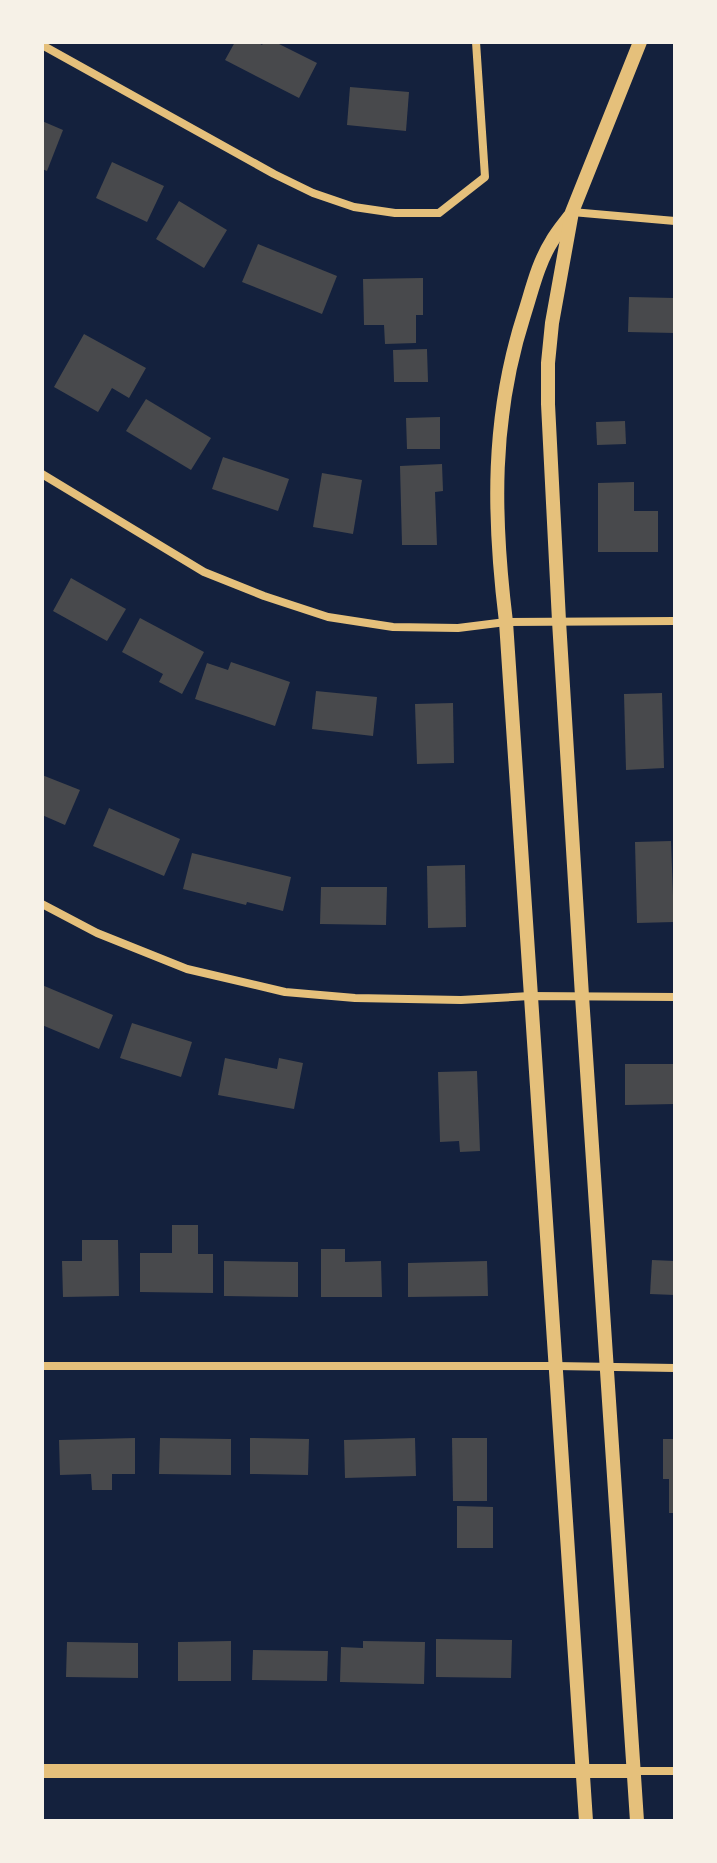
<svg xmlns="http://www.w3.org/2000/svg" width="717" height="1863" font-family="'IBM Plex Sans',sans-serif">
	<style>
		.building { fill: #48494c }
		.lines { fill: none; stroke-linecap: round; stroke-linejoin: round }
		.minor { stroke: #e5c07b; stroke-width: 8 }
		.tertiary { stroke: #e5c07b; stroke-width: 14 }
	</style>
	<rect width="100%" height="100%" fill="#14213d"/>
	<g class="building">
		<path d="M235,42h22l5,3 2,-3h11l42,21 -18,35 -74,-38z"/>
		<path d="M350,87l59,5 -3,39 -59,-6z"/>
		<path d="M42,121l21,9 -16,41 -5,-2z"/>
		<path d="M112,162l52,24 -17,36 -51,-24z"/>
		<path d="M179,201l48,29 -23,38 -48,-29z"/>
		<path d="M258,244l79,32 -15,38 -80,-32z"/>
		<path d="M423,278v37h-7v28l-31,1 -1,-19h-20l-1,-46z"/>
		<path d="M629,297l46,1v35l-47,-1z"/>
		<path d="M84,334l62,34 -17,30 -17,-10 -14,24 -44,-25z"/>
		<path d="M427,349l1,33h-34l-1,-32z"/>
		<path d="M146,399l65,39 -20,32 -65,-39z"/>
		<path d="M440,417v32h-33l-1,-31z"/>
		<path d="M625,421l1,23 -29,1 -1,-23z"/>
		<path d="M223,457l66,22 -11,32 -66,-22z"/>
		<path d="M442,464l1,27 -8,1 2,53h-35l-2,-79z"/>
		<path d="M322,473l40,7 -9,54 -40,-7z"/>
		<path d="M634,482v29h24v41h-60v-69z"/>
		<path d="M71,578l55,31 -19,32 -54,-30z"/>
		<path d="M140,618l64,34 -22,42 -23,-12 4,-8 -41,-22z"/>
		<path d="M231,662l59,20 -15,44 -80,-27 12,-36 21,7z"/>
		<path d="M316,691l61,6 -4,39 -61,-7z"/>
		<path d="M662,693l2,75 -38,2 -2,-76z"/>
		<path d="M453,703l1,60 -37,1 -2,-60z"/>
		<path d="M42,775l38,15 -15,35 -23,-10z"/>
		<path d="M109,808l71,31 -16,37 -71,-30z"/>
		<path d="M671,841l3,81 -37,1 -2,-81z"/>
		<path d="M192,853l99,24 -8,34 -36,-9 -1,3 -63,-16z"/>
		<path d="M465,865l1,62 -38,1 -1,-62z"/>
		<path d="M321,887h66l-1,38 -66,-1z"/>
		<path d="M42,985l71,30 -14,34 -57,-24z"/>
		<path d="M132,1023l60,19 -11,35 -61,-19z"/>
		<path d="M225,1058l52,11 2,-11 24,5 -9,46 -76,-14z"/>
		<path d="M625,1064h50v40l-50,1z"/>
		<path d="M477,1071l3,80 -20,1 -1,-11 -19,1 -2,-70z"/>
		<path d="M172,1225h26v29h15v39l-73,-1v-39h32z"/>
		<path d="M82,1240h36l1,56 -56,1 -1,-36h20z"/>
		<path d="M321,1249h24v13l36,-1 1,36h-61z"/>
		<path d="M652,1260l23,1v34l-25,-1z"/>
		<path d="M224,1261l74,1v35l-74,-1z"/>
		<path d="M487,1261l1,35 -80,1v-34z"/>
		<path d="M135,1438v36h-23v16h-20l-1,-16 -31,1 -1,-35z"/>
		<path d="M160,1438l71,1v36l-72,-1z"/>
		<path d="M250,1438l59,1 -1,36 -58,-1z"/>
		<path d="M415,1438l1,38 -71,2 -1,-38z"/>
		<path d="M452,1438h35v63h-34z"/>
		<path d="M663,1439h12v74h-6v-34h-6z"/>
		<path d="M457,1506l36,1v41h-36z"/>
		<path d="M436,1639l76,1 -1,38 -75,-1z"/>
		<path d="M231,1641v40h-53v-39z"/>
		<path d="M363,1641l62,1 -1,42 -84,-2 1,-35 22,1z"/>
		<path d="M67,1642l71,1v35l-72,-1z"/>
		<path d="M253,1650l75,1 -1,30 -75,-1z"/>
	</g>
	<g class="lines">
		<g class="minor">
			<path d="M42,45l232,129 39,19 41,14 41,6h44l46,-36 -9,-135"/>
			<path d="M572,212l103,9"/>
			<path d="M42,474l162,98 60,24 64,21 65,10 65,1 48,-6 169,-1"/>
			<path d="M42,904l55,29 90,36 98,23 70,6 106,2 69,-4 145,1"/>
			<path d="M42,1366h514l119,2"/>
			<path d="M634,1771h41"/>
		</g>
		<g class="tertiary">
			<path d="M570,216c-6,8 -13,16 -18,25 -14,22 -20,49 -28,74 -33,103 -31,201 -18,307l80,1199"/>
			<path d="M42,1771h592"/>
			<path d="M637,1821l-55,-825 -23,-375 -11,-217v-41l4,-40 20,-111 68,-170"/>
		</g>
	</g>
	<rect width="717" height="1863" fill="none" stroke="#f6f1e7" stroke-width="88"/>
</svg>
